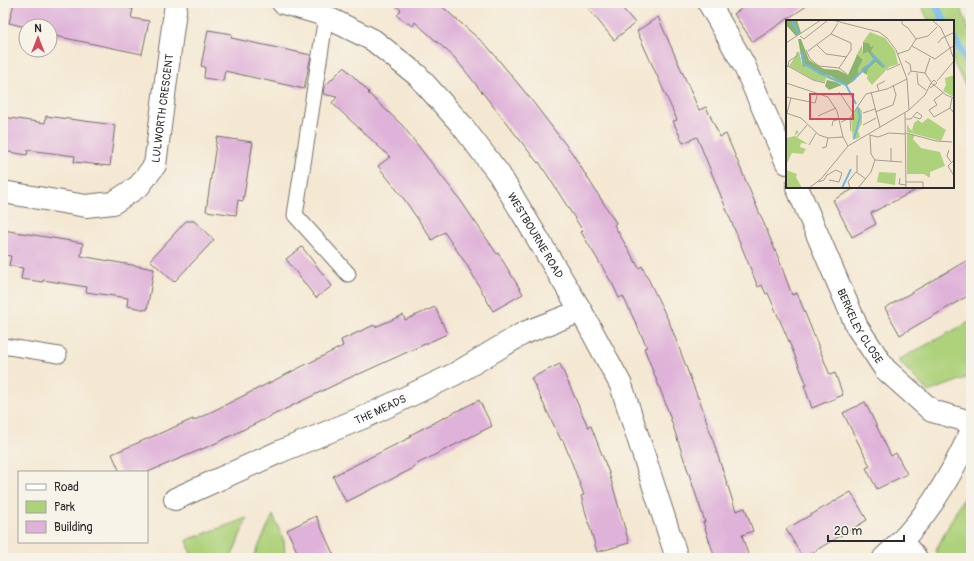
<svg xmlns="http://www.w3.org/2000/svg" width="974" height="561" font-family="Pangolin,sans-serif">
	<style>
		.green { fill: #aed27c; stroke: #6c7e54 }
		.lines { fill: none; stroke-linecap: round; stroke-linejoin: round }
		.stream { stroke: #70b6e7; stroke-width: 8 }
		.building { fill: #dfb2d9 }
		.lane-casing { stroke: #716d66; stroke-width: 17 }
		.street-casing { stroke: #716d66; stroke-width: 24 }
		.lane { stroke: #fff; stroke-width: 15 }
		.street { stroke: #fff; stroke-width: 22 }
		.labels { text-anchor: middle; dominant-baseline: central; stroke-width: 3; stroke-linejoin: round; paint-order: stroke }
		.street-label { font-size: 11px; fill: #2b2b2b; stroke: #f7f3e8 }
		.inset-river { fill: none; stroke: #70b6e7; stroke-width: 2 }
		.inset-road { fill: none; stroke: #a49c90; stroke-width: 1 }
		.view { fill: #d1495b; fill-opacity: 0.15; stroke: #d1495b; stroke-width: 2 }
		.inset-edge { fill: none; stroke: #2b2b2b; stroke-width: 2 }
	</style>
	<rect width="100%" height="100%" fill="#f7f3e8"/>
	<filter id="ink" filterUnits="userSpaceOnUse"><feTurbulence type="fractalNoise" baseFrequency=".025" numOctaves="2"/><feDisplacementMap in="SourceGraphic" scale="8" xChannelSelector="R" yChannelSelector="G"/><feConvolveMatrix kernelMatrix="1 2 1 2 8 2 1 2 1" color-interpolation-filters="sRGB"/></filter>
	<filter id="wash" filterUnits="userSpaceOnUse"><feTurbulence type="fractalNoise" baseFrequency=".012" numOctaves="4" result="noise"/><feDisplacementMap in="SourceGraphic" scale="16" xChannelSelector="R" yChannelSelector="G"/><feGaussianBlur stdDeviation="0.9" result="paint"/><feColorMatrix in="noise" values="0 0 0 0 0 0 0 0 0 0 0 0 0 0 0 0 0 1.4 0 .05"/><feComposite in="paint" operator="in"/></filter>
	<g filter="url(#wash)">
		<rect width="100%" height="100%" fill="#f4e8d3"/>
		<g class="green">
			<path d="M920,3h39l12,32v61l-18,-34v-41h-24z"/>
			<path d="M971,321v55l-43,16 -30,-32z"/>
			<path d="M971,483v75h-32l-3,-8z"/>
			<path d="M273,515l11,26 1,17h-32z"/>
			<path d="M247,518l-16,40h-39l-5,-18z"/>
		</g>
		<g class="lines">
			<g class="stream">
				<path d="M935,3l9,18"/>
				<path d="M953,37l18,30"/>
			</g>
		</g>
		<g id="blocks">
			<g class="building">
				<path d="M14,3h91l28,6 -2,9 18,3 -7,33 -92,-19v-9l-24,1 -17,-4z"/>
				<path d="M393,3h45l50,44 41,50 43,56 44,70 -2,2 25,43 3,-2 28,58 28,74h1l37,113 9,-3 8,23 -11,4 7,23h-34l-12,-36h2l-40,-120 -21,-54 3,-1 -24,-51 -4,2 -6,-13 -32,-53 2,-1 -44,-69 -1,1 -83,-105 -40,-36 -2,4 -16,-10 4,-6z"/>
				<path d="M584,3h34l17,20 -21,17z"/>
				<path d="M749,3h62l-58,39 -19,-28z"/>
				<path d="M658,17l41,93 7,-3 14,30 6,-3 52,123 14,38 5,-2 33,82 5,-2 8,22 -31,13 -8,-23h3l-22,-53 -17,-39 -2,1 -4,-9 -4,2 -61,-150 -14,6 -10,-22 4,-1 -40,-89z"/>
				<path d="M208,30l24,4 -1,4 80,17 -7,34 -79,-18 -2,10 -19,-3 1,-11 -4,-1z"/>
				<path d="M344,67l25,25 -1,1 34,32 59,76 36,53 1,-1 25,41 -30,17 -26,-46 -23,-33 -12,8 -28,-41 -26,-33 12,-9 -58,-54 5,-6 -14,-3 1,-7z"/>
				<path d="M46,116l69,9 -5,41 -36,-4 1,-6 -47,-6 -1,5 -24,-4v-34l42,6z"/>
				<path d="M217,137l36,5 -10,59 -5,-1 -2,15 -30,-4z"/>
				<path d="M857,187h65l-51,26 5,11 -24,13 -19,-37z"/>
				<path d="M186,221h8l20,19 -40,42 -24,-22z"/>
				<path d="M3,230l80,13 -2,13 73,13 -7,41 -20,-4 1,-8 -42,-6 1,-5 -44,-7v2l-22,-3 2,-11 -14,-2 2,-10 -8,-1z"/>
				<path d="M302,247l30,39 -16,12 -30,-39z"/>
				<path d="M971,258v36l-71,41 -15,-27z"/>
				<path d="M435,307l12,27 -90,41v-1l-143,70 -66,28h-28l-8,-18 81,-35v2l150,-75 -2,-6 33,-15 1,2 28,-12 2,5z"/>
				<path d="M560,364l28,63 3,-1 18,47 20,70 -32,9 -16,-56 3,-1 -14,-37 -7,-18h-2l-30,-62z"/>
				<path d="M479,400l13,26 -79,40 1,2 -68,34 -13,-26 78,-39 -1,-2z"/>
				<path d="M865,402l26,54 5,-3 11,21 -30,15 -11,-21 4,-2 -27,-53z"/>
				<path d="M851,492l16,28 -64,38 -17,-29z"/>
				<path d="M316,516l9,20 10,22h-35l-13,-28z"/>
			</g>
		</g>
	</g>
	<g filter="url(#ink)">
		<use href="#blocks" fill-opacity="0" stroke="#716d66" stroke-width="1"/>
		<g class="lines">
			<defs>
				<g id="lane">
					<path d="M326,16l-31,199 53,59"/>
					<path d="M3,346l56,9"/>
				</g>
				<g id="street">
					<path id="s1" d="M283,3l35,10 55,27 44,35 43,48 39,51 82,137 40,74 56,173"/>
					<path d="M709,3l35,62 43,98"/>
					<path id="s2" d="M797,187l60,140 28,42 47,42 39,11"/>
					<path id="s3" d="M3,192l83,14 27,-3 26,-17 16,-21 21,-162"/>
					<path id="s4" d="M175,499l104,-47 88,-36 88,-42 69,-41 57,-22"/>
					<path d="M902,542l14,16"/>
					<path d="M884,558c41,-37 64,-76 87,-126"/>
				</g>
			</defs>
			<use href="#lane" class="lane-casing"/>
			<use href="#street" class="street-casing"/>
			<use href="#lane" class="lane"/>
			<use href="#street" class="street"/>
		</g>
	</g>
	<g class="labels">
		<g class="street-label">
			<text stroke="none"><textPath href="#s3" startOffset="226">LULWORTH CRESCENT</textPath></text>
			<text stroke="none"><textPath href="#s1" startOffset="354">WESTBOURNE ROAD</textPath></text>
			<text stroke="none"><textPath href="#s2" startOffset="153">BERKELEY CLOSE</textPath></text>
			<text stroke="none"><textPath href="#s4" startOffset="224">THE MEADS</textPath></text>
		</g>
	</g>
	<g transform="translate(786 20)">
		<rect width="168" height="168" fill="#f4e8d3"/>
		<path d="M84,12l15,6 10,13 3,13 -9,3 -17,18 -5,-6 1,-10 9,-7 7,4 -14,-15 3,-6 -2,2 -2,-4 -6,-1zM76,25l1,9 5,-2 6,8 -12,8 -5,9 1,-8 5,-11 -7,-2zM13,31l3,13 14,8 27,10 2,3 -19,-7 -1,4 -11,-2 -25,-14zM168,55v22l-11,-6 3,-6 -1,-7zM72,86l4,5v12l-4,8 2,6 -7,3 -2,-22zM142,98l18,12 -5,11 -34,-9v-8l3,5 5,4 -3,-3 2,-7 4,-3 4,3zM10,110l3,2 -4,4 13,8 -7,-1 -1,4 6,2 -3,5 -11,-1 -6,12v-27l9,-2zM121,114l8,1 -2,4 8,9 19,4 5,14 -15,6v6l-6,-4h-17zM0,150l11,4 -1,3 6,11h-16zM93,152l17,1 -1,12 -18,-3z" fill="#aed27c"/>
		<path d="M0,0h11l4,13 -5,3 -10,-11zM12,19h3l8,21 15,9 14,1 10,5 9,-20 6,4 -5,10v7l4,-8 12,-8 -6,-8 -5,2v-12l6,1 2,4 3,-2 -3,6 13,15 -1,2 -7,-6 -8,7 -1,6 -6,-4 -6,9 -9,6 -15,-10 -10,-1 -15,-9 -3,1zM41,60l9,2 6,3 -13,5 -4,-4z" fill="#8ab46c"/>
		<path class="inset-river" d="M6,0l6,14M15,31l3,13 22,12M85,33l14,14M41,56l19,9 10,19M65,62l25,-24M68,119l6,-22 -2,-9M56,168l9,-19"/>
		<path class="inset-road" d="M46,0l47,12 8,6 9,12 11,29 2,31M146,0l9,8 9,20 4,-2M45,14l20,9v7l-12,18 8,6M14,16l4,3 24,-19M130,19l12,-3 9,-9M0,23l35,-23M152,23l4,-5 11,-5M31,25l9,9 21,3M126,26l23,13 15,-11 3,9M20,30l4,9 9,7 20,2M22,31l23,-17 7,-11M111,34l12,-4 7,-11 -8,-11 -6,-4v-4M144,38l-5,15 6,9M119,41l5,3 1,7M2,46l1,-5 8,-5v-4M0,48l2,-2 25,14 12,3M101,50l13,-6M131,53l1,11 8,6M122,55l3,-4 14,2M151,61l17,-20M0,63l42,14 9,14 6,26 5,9M148,65l12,10 8,3M144,68l7,-5 -3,-3 -3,3 3,2M93,71l-2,-6 8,-4M53,72l14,21M85,72l9,35M157,73l-9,7 3,5 -8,5 5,7 16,-9M0,77l29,6 3,-10M166,78l-2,10 4,5M89,92l18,-7 3,-10 -3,-10M0,93l15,5 18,17 9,3 15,-1M1,93l4,-15M77,93l12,-4M119,93l1,75M32,96l18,-8M64,98l1,13M120,99h5l6,-7 5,4 -2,3 -6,-2M55,102l9,-4 16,-24 21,-5 20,-10M77,105l13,-7M46,106l1,-5 7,-2M120,113l30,8 16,1M83,115l9,2 11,-4 16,1M84,116l1,18 4,6 27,2M11,117l10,-12M23,125l7,-12M36,128l4,-1 2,-9M163,130l-2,6 4,6M71,135v17M168,140l-6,6 6,10M105,142v-14M114,158l-1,6 7,1M32,162l6,-2 3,-5 9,-5 6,3 -3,9 -10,-2M120,162h17v6M23,168l12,-9 27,-33 61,-36 16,-15 6,-12M64,168l-2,-6 8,-10 10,7M72,168l13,-16 4,-12"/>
		<path class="view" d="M24,74h43v25h-43z"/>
		<rect width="168" height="168" class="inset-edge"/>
	</g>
	<rect width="974" height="561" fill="none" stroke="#f7f3e8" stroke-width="16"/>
	<rect x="18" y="471" width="130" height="72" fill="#f7f3e8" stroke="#a5a39c"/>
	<rect x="26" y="484" width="20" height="6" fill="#ffffff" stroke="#a5a39c"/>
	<text x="54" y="491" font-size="12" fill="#2b2b2b">Road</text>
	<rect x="26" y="501" width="20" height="12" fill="#aed27c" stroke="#a5a39c"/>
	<text x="54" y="511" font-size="12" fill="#2b2b2b">Park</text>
	<rect x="26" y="521" width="20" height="12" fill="#dfb2d9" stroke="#a5a39c"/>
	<text x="54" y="531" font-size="12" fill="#2b2b2b">Building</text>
	<g transform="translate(38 38)"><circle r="19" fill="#f7f3e8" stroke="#a5a39c"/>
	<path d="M0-3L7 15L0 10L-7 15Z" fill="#d1495b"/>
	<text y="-6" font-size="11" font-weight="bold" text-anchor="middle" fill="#2b2b2b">N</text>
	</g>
	<path d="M828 535v6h76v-6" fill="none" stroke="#2b2b2b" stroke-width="2"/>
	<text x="834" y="535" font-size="12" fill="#2b2b2b" stroke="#f7f3e8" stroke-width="3" paint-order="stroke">20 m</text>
</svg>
